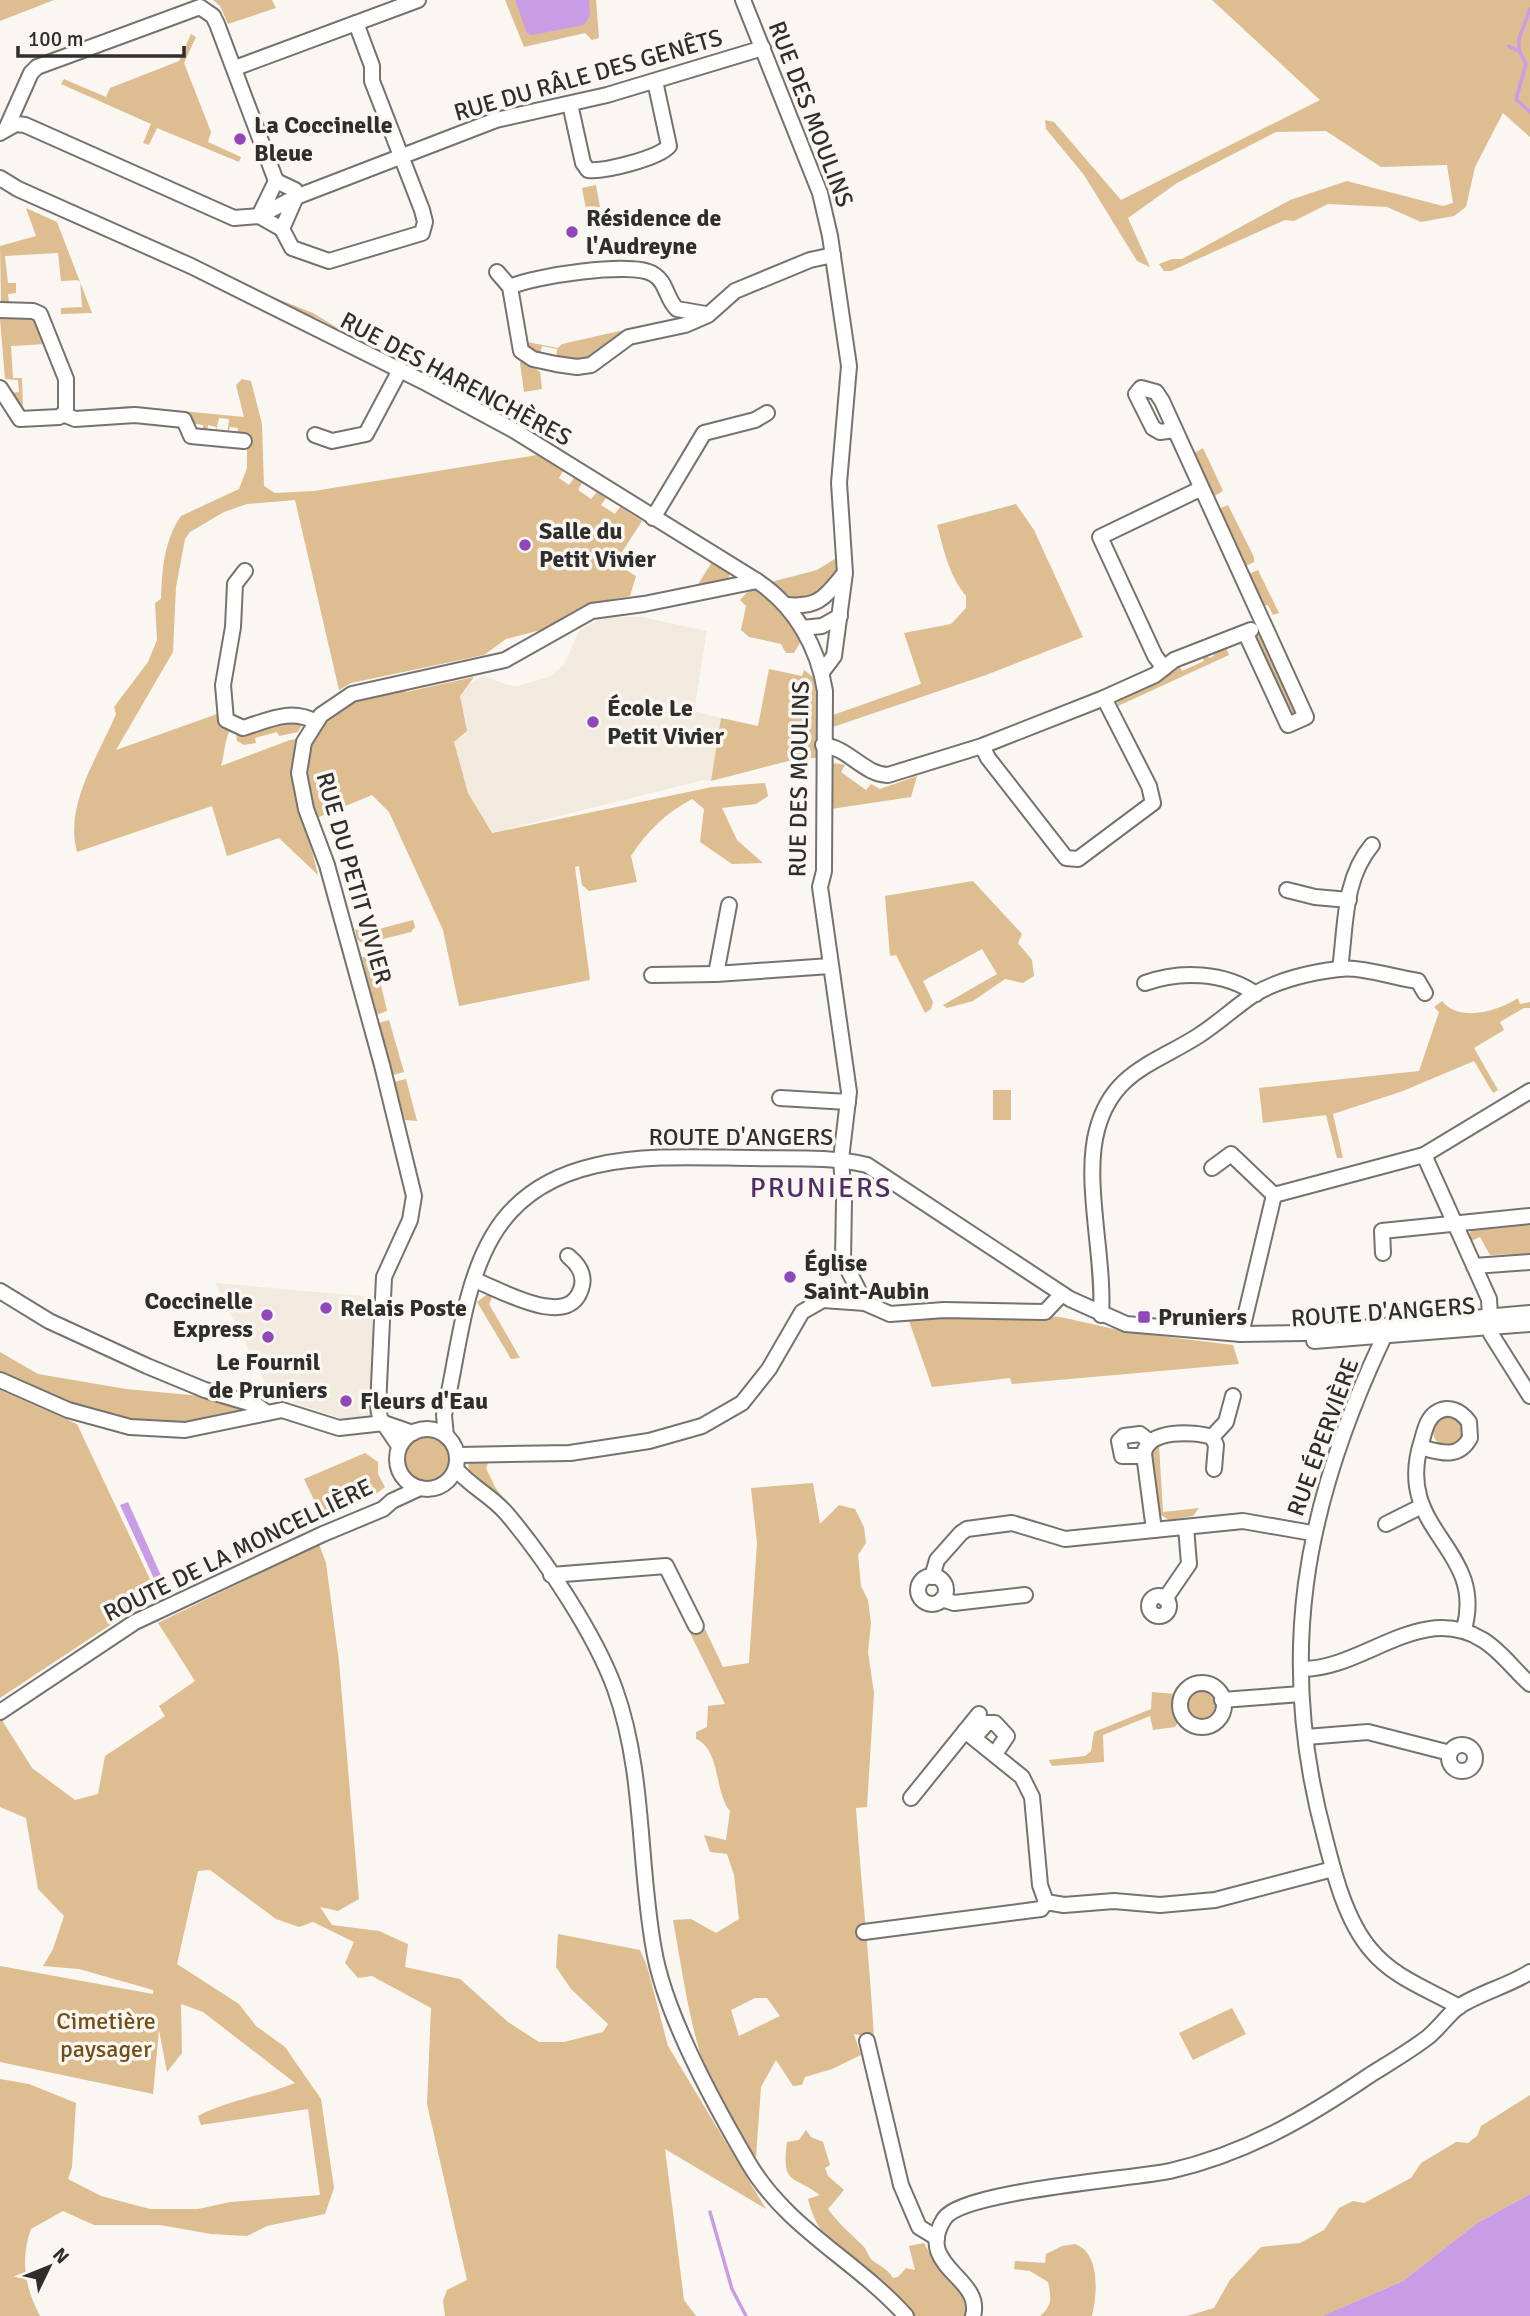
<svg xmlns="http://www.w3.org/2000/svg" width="1530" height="2316" font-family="Signika,sans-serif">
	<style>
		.built { fill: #f3eadf }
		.green { fill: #debd90; fill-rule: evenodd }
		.water { fill: #c89de5 }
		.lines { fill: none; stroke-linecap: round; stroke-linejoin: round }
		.stream { stroke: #c89de5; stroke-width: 3.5 }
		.minor-casing { stroke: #76726e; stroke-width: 18 }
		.minor { stroke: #fff; stroke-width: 14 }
		.poi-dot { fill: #9047ba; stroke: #faf6f1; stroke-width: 2.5 }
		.labels { text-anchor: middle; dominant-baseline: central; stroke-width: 7; stroke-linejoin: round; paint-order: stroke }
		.street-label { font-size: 24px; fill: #302e2c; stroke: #faf6f1 }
		.poi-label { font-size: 24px; font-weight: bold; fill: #302e2c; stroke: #faf6f1; text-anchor: start }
		.park-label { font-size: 24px; fill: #724f16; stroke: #faf6f1 }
		.quarter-label { font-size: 28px; letter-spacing: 2px; fill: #4f2d65; stroke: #faf6f1 }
	</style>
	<rect width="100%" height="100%" fill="#faf6f1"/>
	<g class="built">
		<path d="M613,617h29l65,14 -13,80 27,7 -10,63 -7,-1 -213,53 -23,-40 -15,-51 13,-8 -6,-38 3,-8 20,-13 24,10 11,1 30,-9 16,-12 15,-34 19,-11z"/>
		<path d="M215,1283l159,14 -3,122 -22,2 -77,-25z"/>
	</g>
	<g class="green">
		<path d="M0,0h54l-54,21z"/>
		<path d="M213,0h59l4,8 -48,16 -8,-18z"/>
		<path d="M505,0h91l3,38 -7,2 -7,-7 -61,14z"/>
		<path d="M1212,0h318v137l-27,-24 -28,54 -9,40 -12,9 -33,6 -34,-15 -59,-3 -34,17 -9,-1 -114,51h-7l-5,-7 13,-5h10l108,-59 57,-19 96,25 10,-3 -6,-38 -66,2 -55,-36 -50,1 -99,51 -49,35 22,49 -13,-6 -53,-86 -38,-46 -1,-9 9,2 67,78 199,-100z"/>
		<path d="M191,34l5,3 -12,26 27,69 -3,10 33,15 -2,5 -82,-34 -8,17 -6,-2 8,-19 -90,-40 3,-5 42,18 4,-9 69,-27z"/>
		<path d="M596,185l4,22 -14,2 -4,-21z"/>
		<path d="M26,208l31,14 35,91 -31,1v-6l21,-1 -2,-27 -19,1 -3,-28 -53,3 3,27h8v10l-8,1 1,8h14l1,6 -23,-4 -1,-58 36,-10z"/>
		<path d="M253,289l60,24 36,22 -34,-18 -6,3 -13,-7 -1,-4z"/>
		<path d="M27,317l9,5 10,22 -35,2 2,32h9l1,33 39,-2 -3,4h-37l-11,-20 8,-1 -1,-12 -13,-1 -5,-60z"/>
		<path d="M633,328l-49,33 -28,-3 1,-9 -15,-3 -2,8 -11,-2 -7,-11 36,7 4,-4z"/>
		<path d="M523,359l17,13 2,17 -18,3 -4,-29z"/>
		<path d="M242,379l9,2 11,43 2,62 11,7 39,-2 223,-36 26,16 -4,7 10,7 5,-7 8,5 -4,7 13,9 6,-7 9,6 -5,7 14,9 5,-7 22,14 -27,42 21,13 -6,20 -43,8 -46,26 -35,9 -22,16 -133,28 -12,7 -44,-190 -48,4 -23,8 -34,20 -5,7 -9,48 -3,65 -57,98 101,-36 4,9 10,5c-7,13 -6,25 -10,38l69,-26 23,-4c20,-35 57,-40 92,-49l1,5 68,-15 -14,19 7,35 -13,11 14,51 24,40 220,-46 53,-4 3,13 -12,8 -34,4 15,32 26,23 -31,1 -32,-22 4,-33 -12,-10c-26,14 -45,32 -61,57l6,26 -48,9 -7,-6 -3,-19 -4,1 15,113 -131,26 -16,-76 -54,-118 -17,-17 -67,28 13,52 -39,-37 -52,18 -15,-50 -135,46c-13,-47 21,-95 39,-138l-2,-7 34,-45 9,-22 -2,-37 6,-4c1,-28 3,-59 20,-83l58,-27 8,-21v-22l-10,-9 1,-9 -8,-1 -3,9 2,-17 -10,-1 -4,17 1,-8 -8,-2 -1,9h-4v-9l-7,-1 -2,9 -6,-16 -108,-3v-4l50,-4 114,11 -8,-32z"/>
		<path d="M1203,448l20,43 -12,7 -20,-43z"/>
		<path d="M1016,504l18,26 49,107 -97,38 -153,52v-12l88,-31 -17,-51 47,-9 15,-16v-12c-17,-21 -22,-45 -29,-71z"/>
		<path d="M1228,505l26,52v5l-12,6 -26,-58z"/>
		<path d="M838,557l-2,17 -18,23 -24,3 -23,-18 46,-12z"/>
		<path d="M712,562l17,9v8l-32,7z"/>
		<path d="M1258,570l1,2 20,41 -6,2 -5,-10 -7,2 -15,-32z"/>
		<path d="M751,588l24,10 27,41 -8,14h-8l-5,-9 -32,-7 -8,-7 5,-24 -6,-6z"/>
		<path d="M1257,632h5l37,76 -3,5 -6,1 -37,-78z"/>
		<path d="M1226,647l3,8 -111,51 -1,-7 61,-36 4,8 22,-10 -3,-8 4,-1 4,6 5,-2 -2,-5z"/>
		<path d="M769,669l33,7 2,-6 12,9 2,20 -2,59h-16l-89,23 10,-63 37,8z"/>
		<path d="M279,721h25l-6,11 -19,4 -2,-4 -22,6 1,5 -12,2 -7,-4 -1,-7 4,-3z"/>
		<path d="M834,763l11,2 -4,7 25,18 5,-6 9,5 37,-13 -6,21 -80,12 1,-42z"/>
		<path d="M973,881l49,53 -4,9 14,17 2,16 -11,7 -18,-4 -32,22 -26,7 -4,-3 54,-31 -15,-25 -59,32 10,21 -2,7 -6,4 -29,-58 -6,1 -5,-60z"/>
		<path d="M413,920l2,7 -4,5 -48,12 -6,-5 -2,-10 9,4z"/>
		<path d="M374,955l13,56 -11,4 -14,-58z"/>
		<path d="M1518,998l2,6 10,-2v6h-6l-24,14 4,8 -30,18 24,42 -5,3 -19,-32 -71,30 -70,23 10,44h-6l-11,-43 -63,8 -4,-35 160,-17 20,-59 -5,-5 8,-6c18,22 56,10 76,-3z"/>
		<path d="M389,1020l15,52 -11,3 -14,-52z"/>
		<path d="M406,1079l11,42 -12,-1 -11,-38z"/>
		<rect x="993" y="1090" width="18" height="30"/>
		<path d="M1530,1223v31l-40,1 -10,-18 -11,5 -1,-5 5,-10z"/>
		<path d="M486,1295h7l-4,9 31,54 -9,1 -34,-57z"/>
		<path d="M1036,1315l24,2 68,15 105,13 6,19 -227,20 -2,-6 -78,9 -24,-69z"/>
		<path d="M0,1352l38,22 88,15 86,8 33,12v4c-92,26 -162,0 -245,-39z"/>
		<path d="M0,1390l77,34 80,170 -157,104z"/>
		<circle cx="1449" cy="1431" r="16"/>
		<circle cx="428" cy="1460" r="24"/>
		<path d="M1159,1445l4,67 36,-4 -6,8 -24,4 -11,-7 -6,-61z"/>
		<path d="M365,1453l13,9v12l7,13 -13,10 -49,22 -19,-40z"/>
		<path d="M489,1461l-3,7 9,19 41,54 -67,-69 -1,-9z"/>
		<path d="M813,1483l7,41 19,-19 16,4 9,18 2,16 -8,12 3,31 7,14 3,23 -3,29 6,41 -7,114 -11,1c5,77 14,154 18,231l-20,-5 7,21 -29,14 -27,8 -3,8 -9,1 -17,-26 -15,27 -5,70c-59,-63 -68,-155 -83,-237l18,-1 25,14 23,-14 -5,-44 -7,-21 -17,-2 -6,-17 22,5 4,-29c-16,-19 -9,-61 -34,-72v-7l11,-5 1,-21 17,-2 -64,-130 -39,3 20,-7 21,-2 33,62 8,-3 19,40 26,-4 8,-120 -6,-55zM755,1998h12l13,18 -41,20 -8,-26z"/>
		<path d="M319,1544l7,19 13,99 20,237 -21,12 -18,-4 12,18 47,6 29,13 -3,23 55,12 48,43 31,20h25l39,-10 5,-8 -37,-35 -15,-22 2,-33 82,16 7,16 21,80 98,163 -101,-60 19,151 12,16h-251l-2,-15 4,-11 20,-10 -40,-176 4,-96 -59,-32 -14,2 -13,-15 9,-21 -41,-20 -14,5 -23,-8 -66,-49 -12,1 -21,93 62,40 17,22 29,21 36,52 13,89 -9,26 -58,12 -20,10 -36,-2 -51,-9h-66l-31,-14 -32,18c-11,30 -6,59 9,87h-40v-237l29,5 47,19 -4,64 -4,12 33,17 49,13h48l32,-7 90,-7 -12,-86 -107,16 -3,-9c30,-16 65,-20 97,-33l-92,-71 -22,-8 1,49 -15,19 -8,-42 -6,64 -153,-32v-96l153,28v-4l-74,-21 -36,-3 10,-17 11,-33 -26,-27 -12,-71 -26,-11v-90l32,51 43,32 23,-6 7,-38 60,-40 -6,-10 36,-25 -37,-58z"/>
		<circle cx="1201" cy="1705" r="17"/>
		<path d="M1152,1692l23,2 4,26 -4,7 -22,3 -3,-14 -47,19 1,27 -52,4 -3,-6 36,-4 6,-5 3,-19 57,-23z"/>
		<path d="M1232,2008l14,26 -53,26 -14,-27z"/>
		<path d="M1530,2095v99l-53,29 -74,58 -81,35h-135l27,-8 16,-28 31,-33 39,-4 24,-13 15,-22 14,-7 11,2 47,-25 10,-15 35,-21 12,1 9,-7 4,-10z"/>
		<path d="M806,2130l5,7 12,5 7,23 -5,3 3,8 16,14 -16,19c11,15 23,25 35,37 4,4 5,10 9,14 8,6 16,9 21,18l5,-1 8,-9 9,2 -6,-24 15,-3 15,27 22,23 5,15 -1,8h-55c-39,-34 -90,-65 -102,-117l12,-4c-26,-20 -39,-9 -33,-53l12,-2z"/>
		<path d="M1075,2244c26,9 22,51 17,72h-52c13,-10 11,-20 8,-34l-18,-11 -16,-2 1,-8 30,2 1,-9 16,-8z"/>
	</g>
	<g class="water">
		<path d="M515,0h74l1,16 -6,9 -52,10 -5,-2z"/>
		<path d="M128,1502l35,78 -7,3 -36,-78z"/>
		<path d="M1530,2194v122h-208l81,-35 74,-58z"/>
	</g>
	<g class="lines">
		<g class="stream">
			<path d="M1509,46l11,6 6,12 -10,35 14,13"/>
			<path d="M1519,50v-11l11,-30"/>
			<path d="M710,2212l22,77 14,27"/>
		</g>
		<defs>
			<g id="minor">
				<path d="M743,0l77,193 10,43 19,130 -10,117 6,90 -11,83 -12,16"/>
				<path d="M235,68l183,-68"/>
				<path d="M570,104l13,59 5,7c16,2 71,-12 81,-24l-14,-65"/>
				<path d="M6,129l25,-56 6,-6 163,-60 13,9 4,8 59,157"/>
				<path d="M0,133l16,-9 9,1 209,93 25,-2 37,-19 200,-77 111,-25 156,-47"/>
				<path d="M0,178l18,11 173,77 237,118 87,47 242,150c38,25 61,66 68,110l-1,180 -4,16 29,205 -8,67 3,42 -1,59 22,43"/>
				<path d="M276,181l-17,35 23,13"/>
				<path d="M276,181l19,9 1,7 -14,32"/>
				<path d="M282,229l10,19 37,13 93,-28 3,-11 -3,-12 -50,-129v-15l-16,-43"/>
				<path d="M497,272l13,15 11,64 12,8 23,5 21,3 14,-2 38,-28 56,-12 23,-10 27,-24 75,-31 23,-5"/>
				<path d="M510,287c23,-11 122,-26 143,-13 14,8 13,25 24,35l29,5"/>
				<path d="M0,310l33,1 7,3 26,65v33l-7,5 -39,2 -20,-31"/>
				<path d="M65,415l10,4 60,-4 49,5 7,16 53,5"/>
				<path d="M1174,430l-14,2 -7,-4 -17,-34 5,-6 15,4 6,9 144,316 -18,8 -42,-91"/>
				<path d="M315,435l17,6 34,-7 34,-64"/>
				<path d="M653,518l51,-85 51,-13 12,-7"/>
				<path d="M245,571l-10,13 -2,43 -10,58 3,35 17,8c26,-8 48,-20 73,-6"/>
				<path d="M786,605c33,3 39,-8 58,-31"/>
				<path d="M802,628l20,-2 18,-10"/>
				<path d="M1164,668l-9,-12 -55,-119 100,-48"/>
				<path d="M1104,698l51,-23 19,-15 77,-30"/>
				<path d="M823,745c26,3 40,29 65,30l94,-29 122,-48 45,88 4,17 -75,56 -12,-1 -78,-100 -6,-12"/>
				<path d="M1287,890l28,7 34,3"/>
				<path d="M729,905l-13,69 114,-8"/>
				<path d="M1340,969c6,-43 3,-90 32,-124"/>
				<path d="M652,975l64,-1"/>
				<path d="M1145,983c35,-13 80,-11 111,11"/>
				<path d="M780,1098l68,4"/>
				<path d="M1424,1155l65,144 2,35 39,62"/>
				<path d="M1212,1168l19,-14 43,41"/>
				<path d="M1383,1253l-1,-22 148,-15"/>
				<path d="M1474,1266l56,-4"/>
				<path d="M474,1280c24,8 94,51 107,9 5,-14 -3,-25 -13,-33"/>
				<path d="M0,1291l49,30 98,45 58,24 51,15 10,7"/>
				<path d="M1101,1315c4,-56 -18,-134 -4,-185 15,-58 57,-66 101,-94 19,-12 36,-28 55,-41 24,-15 59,-23 86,-26 21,-3 57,9 79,12l7,12"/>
				<path d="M1383,1326l-1,15c-78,166 -106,317 -57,497 9,36 21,83 46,112 23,28 57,39 88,57"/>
				<path d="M1241,1334l33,-139 150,-40 106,-64"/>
				<path d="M1314,1341l216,-17"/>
				<path d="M0,1380l68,30 62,17 55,3 97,-20 57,18 45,-5 29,10"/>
				<circle cx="427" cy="1459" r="30"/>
				<path d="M446,1436l-2,-21c14,-58 18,-126 48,-178 52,-91 169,-80 259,-79 39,1 77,-2 116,7l203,134 56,25 115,10 64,-1 225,-20"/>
				<path d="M1212,1437l14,-15 7,-26"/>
				<path d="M399,1446l-19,-28 -2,-11 6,-130 26,-57 4,-24 -32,-131 -55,-200 -21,-56 -7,-36 5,-31 17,-27 31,-21 153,-34 87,-49 52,-7 113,-23"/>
				<path d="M1420,1447c19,5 38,13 50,-9l-1,-16c-8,-11 -20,-17 -32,-10 -10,6 -12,18 -15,28 -30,91 65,107 42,189"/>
				<path d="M458,1455l112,-2 79,-12 53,-15 40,-23 27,-34 33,-57 21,-12 42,3 25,11 54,-4 101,2 17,-18"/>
				<path d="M1144,1456h-22l-3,-15 5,-5 16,-2 9,7"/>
				<path d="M456,1469c15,18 36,27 51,45 38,45 88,120 108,175 30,84 23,174 39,261 11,65 60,154 94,212 38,66 108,98 158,154"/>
				<path d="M1386,1524l36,-18"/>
				<path d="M1154,1530l-10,-76c3,-25 50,-23 68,-17l4,8 -2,24"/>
				<path d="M551,1575l115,-9 30,60"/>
				<circle cx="932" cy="1590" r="14"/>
				<path d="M932,1577l5,-17 24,-27 6,-4 45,-6 53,16 178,-18 69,12"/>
				<circle cx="1159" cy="1606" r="10"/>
				<path d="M942,1599l12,4 71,-8"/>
				<path d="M1165,1599l24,-35 -3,-37"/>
				<path d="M1301,1669c63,1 119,-68 182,-29 18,11 31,30 47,44"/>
				<circle cx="1202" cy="1705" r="22"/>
				<path d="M1222,1700l79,-6"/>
				<path d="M0,1712l135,-90 188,-88 60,-25 9,-8 28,-13"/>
				<path d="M965,1731l57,46 10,20 8,88 6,17 18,3 50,-4 46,4 55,-5 118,-31"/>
				<path d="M1306,1737l62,-5 82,21"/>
				<path d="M974,1738l13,-15h8l12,13 -12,18"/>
				<circle cx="1462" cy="1758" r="13"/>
				<path d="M911,1798l68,-84"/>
				<path d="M864,1932l177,-23 5,-7"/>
				<path d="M867,2041l34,144 18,42 18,11"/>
				<path d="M973,2316c11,-39 -59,-49 -29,-97 17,-28 187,-40 226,-48 75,-17 137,-53 200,-96 19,-12 40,-24 58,-38 11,-9 19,-21 30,-30 21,-14 50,-21 72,-35"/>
			</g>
		</defs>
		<use href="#minor" class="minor-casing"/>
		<use href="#minor" class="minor"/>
	</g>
	<g class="poi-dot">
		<circle cx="240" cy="139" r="7"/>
		<circle cx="572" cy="232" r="7"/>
		<circle cx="525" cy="545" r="7"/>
		<circle cx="593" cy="722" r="7"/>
		<circle cx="790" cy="1277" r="7"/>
		<circle cx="326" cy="1308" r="7"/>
		<circle cx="267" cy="1315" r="7"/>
		<rect x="1137" y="1310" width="14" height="14" rx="3.5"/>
		<circle cx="268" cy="1337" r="7"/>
		<circle cx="346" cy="1401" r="7"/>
	</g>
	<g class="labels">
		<g class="street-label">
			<text transform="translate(588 75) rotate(-16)">RUE DU RÂLE DES GENÊTS</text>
			<text transform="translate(811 114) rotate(69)">RUE DES MOULINS</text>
			<text transform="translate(456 379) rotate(28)">RUE DES HARENCHÈRES</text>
			<text transform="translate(799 779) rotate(-89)">RUE DES MOULINS</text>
			<text transform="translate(354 878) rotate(74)">RUE DU PETIT VIVIER</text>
			<text x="741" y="1137">ROUTE D'ANGERS</text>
			<text transform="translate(1383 1312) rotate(-4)">ROUTE D'ANGERS</text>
			<text transform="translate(1323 1437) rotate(-70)">RUE ÉPERVIÈRE</text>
			<text transform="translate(238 1550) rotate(-26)">ROUTE DE LA MONCELLIÈRE</text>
		</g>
		<g class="poi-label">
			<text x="254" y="125">La Coccinelle<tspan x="254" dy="28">Bleue</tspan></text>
			<text x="586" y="218">Résidence de<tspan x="586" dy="28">l'Audreyne</tspan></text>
			<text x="539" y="531">Salle du<tspan x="539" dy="28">Petit Vivier</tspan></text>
			<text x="607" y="708">École Le<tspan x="607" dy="28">Petit Vivier</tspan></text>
			<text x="804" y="1263">Église<tspan x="804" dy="28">Saint-Aubin</tspan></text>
			<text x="253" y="1301" text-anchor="end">Coccinelle<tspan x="253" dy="28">Express</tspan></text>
			<text x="340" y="1308">Relais Poste</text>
			<text x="1158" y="1317">Pruniers</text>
			<text x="268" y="1362" text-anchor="middle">Le Fournil<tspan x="268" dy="28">de Pruniers</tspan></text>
			<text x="360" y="1401">Fleurs d'Eau</text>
		</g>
		<g class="park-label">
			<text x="106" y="2021">Cimetière<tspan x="106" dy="28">paysager</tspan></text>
		</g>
		<g class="quarter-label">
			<text x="821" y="1188">PRUNIERS</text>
		</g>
	</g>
	<g transform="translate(49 2267) rotate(47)" stroke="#faf6f1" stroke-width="5" paint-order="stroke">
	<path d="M0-5L12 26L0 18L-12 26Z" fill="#302e2c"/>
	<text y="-10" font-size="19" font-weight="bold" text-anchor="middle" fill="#302e2c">N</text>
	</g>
	<path d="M18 46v10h166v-10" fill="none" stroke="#302e2c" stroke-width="3.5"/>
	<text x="28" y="46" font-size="21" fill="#302e2c" stroke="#faf6f1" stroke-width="5" paint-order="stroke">100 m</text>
</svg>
